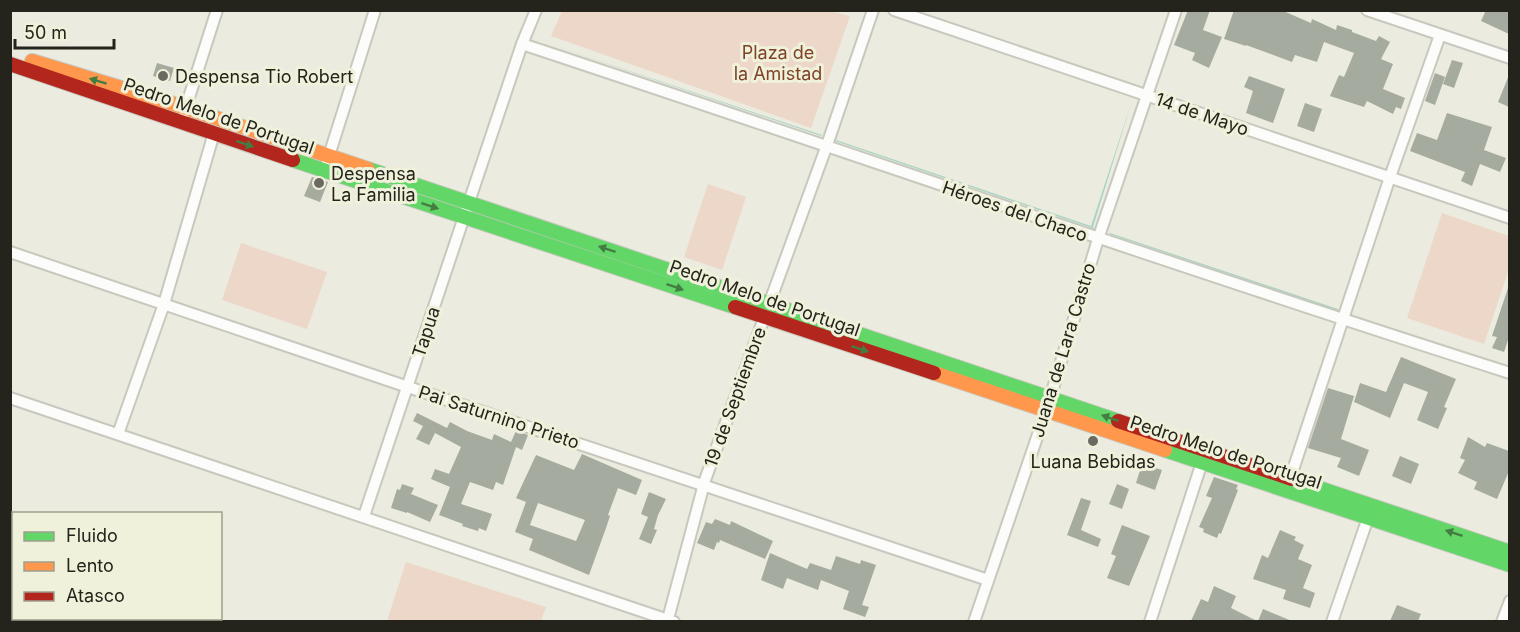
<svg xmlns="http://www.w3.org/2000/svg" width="1520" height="632" font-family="Inter,sans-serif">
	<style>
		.green { fill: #ecd7c9 }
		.water { fill: #abd4c4 }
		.building { fill: #a5ab9e; fill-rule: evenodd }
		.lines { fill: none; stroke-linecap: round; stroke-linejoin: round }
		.street-casing { stroke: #c8c8be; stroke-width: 14 }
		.fast-casing { stroke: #c8c8be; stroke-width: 16 }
		.slow-casing { stroke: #c8c8be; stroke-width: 16 }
		.jam-casing { stroke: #c8c8be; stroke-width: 16 }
		.street { stroke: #fcfcfa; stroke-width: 10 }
		.fast { stroke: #63d668; stroke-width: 14 }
		.slow { stroke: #ff974d; stroke-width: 14 }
		.jam { stroke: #b3261e; stroke-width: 14 }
		.oneway { fill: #447d42 }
		.poi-dot { fill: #6a6a60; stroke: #f0f1da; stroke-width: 2 }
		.labels { text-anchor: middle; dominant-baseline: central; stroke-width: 6; stroke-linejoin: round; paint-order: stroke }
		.park-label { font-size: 18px; fill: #7f4227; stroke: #f0f1da }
		.poi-label { font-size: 18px; fill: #24241c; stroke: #f0f1da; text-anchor: start }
		.street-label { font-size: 18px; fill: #24241c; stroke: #f0f1da }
	</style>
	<rect width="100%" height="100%" fill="#ebecdf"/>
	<g class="green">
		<path d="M830,11l20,5 -39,112 -260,-92 11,-25z"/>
		<path d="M708,184l38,13 -24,73 -38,-13z"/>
		<path d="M1442,213l67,23v33l-25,75 -77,-26z"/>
		<path d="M241,243l86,29 -20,57 -85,-29z"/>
		<path d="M406,562l140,45 -5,14h-154z"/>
	</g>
	<g class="water">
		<path d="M540,41l282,94 -1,1z"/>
		<path d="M1132,101l-39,126 2,2 -260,-88 1,-1 255,86z"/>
		<path d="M1110,233l228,76v2l-229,-77z"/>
	</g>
	<g class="building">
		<path d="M1188,10h22l-7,20 19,7 -13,31 -17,-8 3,-7 -21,-8z"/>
		<path d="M1234,10h47l30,13 1,-4 24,11 1,-5 15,5v2l24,9 3,-5 11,6 -9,17 12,5 -10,25 22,9 -4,11 -5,-2 -3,7 -26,-13 -3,6 -34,-11 9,-21 5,2 10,-24 -30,-11 -7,20 -22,-7 -3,7 -46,-17v1l-22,-7z"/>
		<path d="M1486,10h23v24l-28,-13z"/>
		<path d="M1452,60l11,3 -9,25 -11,-4z"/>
		<path d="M157,63l17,5 -4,13 -17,-5z"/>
		<path d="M1435,73l10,4 -10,28 -10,-4z"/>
		<path d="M1509,75v32l-11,-5z"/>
		<path d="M1249,76l36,13 -12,34 -27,-10 7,-22 -9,-4z"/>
		<path d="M1305,103l17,6 -8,23 -17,-6z"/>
		<path d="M1447,113l45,14 -8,23 22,8 -6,14 -20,-8 -8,22 -11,-5 4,-9 -55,-21 7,-18 20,7z"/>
		<path d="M312,177l16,5 -8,20 -16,-6z"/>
		<path d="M1508,288h1v49l-5,15 -12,-4 5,-11 -5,-1z"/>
		<path d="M1401,357l55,22 -12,28 3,1 -9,21 -21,-9 11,-28 -24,-9 -14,35 -36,-16 6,-19 26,9z"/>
		<path d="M1328,388l26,8 -13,43 28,11 -10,26 -22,-9 4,-9 -33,-10z"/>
		<path d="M417,413l30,15 3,-6 17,9 25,9 2,-6 17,8 5,-11 12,4 -6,15 -6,-3 -13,38 -7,-3 -3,8 -23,-8 -9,22 31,10 -6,17 -7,-3 -1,3 -16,-5 1,-2 -24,-9 11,-28 -19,-8 4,-10 14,5 12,-27 -26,-14 -6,12 -13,-6 7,-13 -10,-5z"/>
		<path d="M1468,437l17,10 2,-4 22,8v20l-12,28 -23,-10 3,-7 -19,-9 7,-13 -5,-2z"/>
		<path d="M582,454l60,26 -6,15 -18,-7 -10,27 2,1 -4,12 -17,47 -60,-25 4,-11 -18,-7 11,-30 -10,-4 20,-43 38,15zM538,503l47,17 -9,21 -46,-16z"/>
		<path d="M1400,456l19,8 -8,20 -19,-8z"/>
		<path d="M1142,464l20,6 -7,20 -19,-7z"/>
		<path d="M1214,477l24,8 -2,4 2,1 -17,44 -2,-1 -2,5 -14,-6 1,-3 -5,-2 13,-29 -6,-2z"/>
		<path d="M402,484l12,4 -3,6 27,11 -8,17 -23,-10v1l-16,-5 6,-19 3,1z"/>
		<path d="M1117,484l12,5 -7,20 -13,-5z"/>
		<path d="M649,492l17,7 -8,16 -4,14 3,1 -6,14 -12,-5 9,-22 -7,-3z"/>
		<path d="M1081,498l10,3 -10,29 20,9 -3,8 -31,-12z"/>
		<path d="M715,519l15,6 1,-4 42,20 -8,18 -45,-19 -1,3 -2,-1 -3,8 -17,-7 9,-21 6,2z"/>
		<path d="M1122,525l28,11 -21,50 -22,-8 9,-22 -5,-2z"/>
		<path d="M1280,530l16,7 -2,3 10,5 -6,14 14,6 -9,23 12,5 -5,15 -27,-9 3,-9 -33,-11 9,-24 6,3z"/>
		<path d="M770,553l37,16 3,-6 21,7 5,-14 24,8 1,-4 15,5 -14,40 7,2 -4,10 -22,-8 6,-18 -28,-11 -3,10 -31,-12 -4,11 -22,-9z"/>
		<path d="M1214,586l22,10 -5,12 26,13h-66l10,-22 7,3z"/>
		<path d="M1397,605l24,9 -3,7h-28z"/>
		<path d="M1263,609l29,12h-34z"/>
	</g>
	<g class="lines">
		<defs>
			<g id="street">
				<path d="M894,10l616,208"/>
				<path d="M1367,10l143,48"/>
				<path d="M522,44c330,109 657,224 988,329"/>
				<path d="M184,113l33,-103"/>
				<path d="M327,162l48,-152"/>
				<path d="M10,252l398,135 580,193"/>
				<path d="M10,398l664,224"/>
				<path d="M118,434l46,-130 50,-171"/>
				<path d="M1288,485l102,-308 50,-142"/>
				<path d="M364,516l100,-299 58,-173 14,-34"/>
				<path d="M668,619l37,-139 122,-335 46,-135"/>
				<path d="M974,622l74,-217 50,-166 78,-229"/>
				<path d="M1150,622l54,-166"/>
				<path d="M1332,622l38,-110"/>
				<path d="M1502,622l8,-21"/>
			</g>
			<g id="fast">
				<path d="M293,160l442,147"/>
				<path d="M368,169l750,252"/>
				<path d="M1165,450l345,115"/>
				<path d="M1292,479l218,73"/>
			</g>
			<g id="slow">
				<path d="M32,61l142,43 194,65"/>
				<path d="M934,373l231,77"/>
			</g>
			<g id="jam">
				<path d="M10,64l283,96"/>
				<path d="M735,307l199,66"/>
				<path d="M1118,421l174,58"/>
			</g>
		</defs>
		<use href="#street" class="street-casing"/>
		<use href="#fast" class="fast-casing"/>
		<use href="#slow" class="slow-casing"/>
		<use href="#jam" class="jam-casing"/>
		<use href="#street" class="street"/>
		<use href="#fast" class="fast"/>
		<use href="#slow" class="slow"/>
		<use href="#jam" class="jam"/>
	</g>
	<defs><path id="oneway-solid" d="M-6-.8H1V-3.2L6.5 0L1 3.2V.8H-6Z" transform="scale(1.5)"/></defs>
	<g class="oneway">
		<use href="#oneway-solid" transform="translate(98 81) rotate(-163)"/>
		<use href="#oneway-solid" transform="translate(245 144) rotate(18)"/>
		<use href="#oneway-solid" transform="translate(430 206) rotate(18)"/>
		<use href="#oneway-solid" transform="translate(607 249) rotate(-162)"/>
		<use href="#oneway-solid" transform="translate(675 287) rotate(19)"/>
		<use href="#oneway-solid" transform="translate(860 349) rotate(18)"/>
		<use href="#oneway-solid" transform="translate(1110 418) rotate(-161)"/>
		<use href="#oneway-solid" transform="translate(1454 533) rotate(-162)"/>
	</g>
	<g class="poi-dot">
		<circle cx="163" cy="76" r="6"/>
		<circle cx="319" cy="183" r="6"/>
		<circle cx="1093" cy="441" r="6"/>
	</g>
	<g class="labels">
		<g class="park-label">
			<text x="778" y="52">Plaza de<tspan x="778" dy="21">la Amistad</tspan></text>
		</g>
		<g class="poi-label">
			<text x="175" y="76">Despensa Tio Robert</text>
			<text x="331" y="173">Despensa<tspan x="331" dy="21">La Familia</tspan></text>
			<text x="1093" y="461" text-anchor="middle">Luana Bebidas</text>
		</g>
		<g class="street-label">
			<text transform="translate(1202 114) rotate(19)">14 de Mayo</text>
			<text transform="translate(219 116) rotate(19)">Pedro Melo de Portugal</text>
			<text transform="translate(1015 211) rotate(19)">Héroes del Chaco</text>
			<text transform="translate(765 298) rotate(19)">Pedro Melo de Portugal</text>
			<text transform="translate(426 332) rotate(-72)">Tapua</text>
			<text transform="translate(1063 350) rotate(-73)">Juana de Lara Castro</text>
			<text transform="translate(735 397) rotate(-70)">19 de Septiembre</text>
			<text transform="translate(499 417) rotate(18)">Pai Saturnino Prieto</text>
			<text transform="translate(1226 452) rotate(18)">Pedro Melo de Portugal</text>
		</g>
	</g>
	<rect width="1520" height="632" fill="none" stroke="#24241c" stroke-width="24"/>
	<rect x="12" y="512" width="210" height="108" fill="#f0f1da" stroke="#9e9f8e" stroke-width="1.5"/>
	<rect x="24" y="532" width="30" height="9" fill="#63d668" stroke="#9e9f8e" stroke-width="1.5"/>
	<text x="66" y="542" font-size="18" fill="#24241c">Fluido</text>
	<rect x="24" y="562" width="30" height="9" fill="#ff974d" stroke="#9e9f8e" stroke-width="1.5"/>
	<text x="66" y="572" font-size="18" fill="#24241c">Lento</text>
	<rect x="24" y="592" width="30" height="9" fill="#b3261e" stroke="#9e9f8e" stroke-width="1.5"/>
	<text x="66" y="602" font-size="18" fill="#24241c">Atasco</text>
	<path d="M15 39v9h99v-9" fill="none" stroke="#24241c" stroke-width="3"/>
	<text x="24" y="39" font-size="18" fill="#24241c" stroke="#f0f1da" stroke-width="4.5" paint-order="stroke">50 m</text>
</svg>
